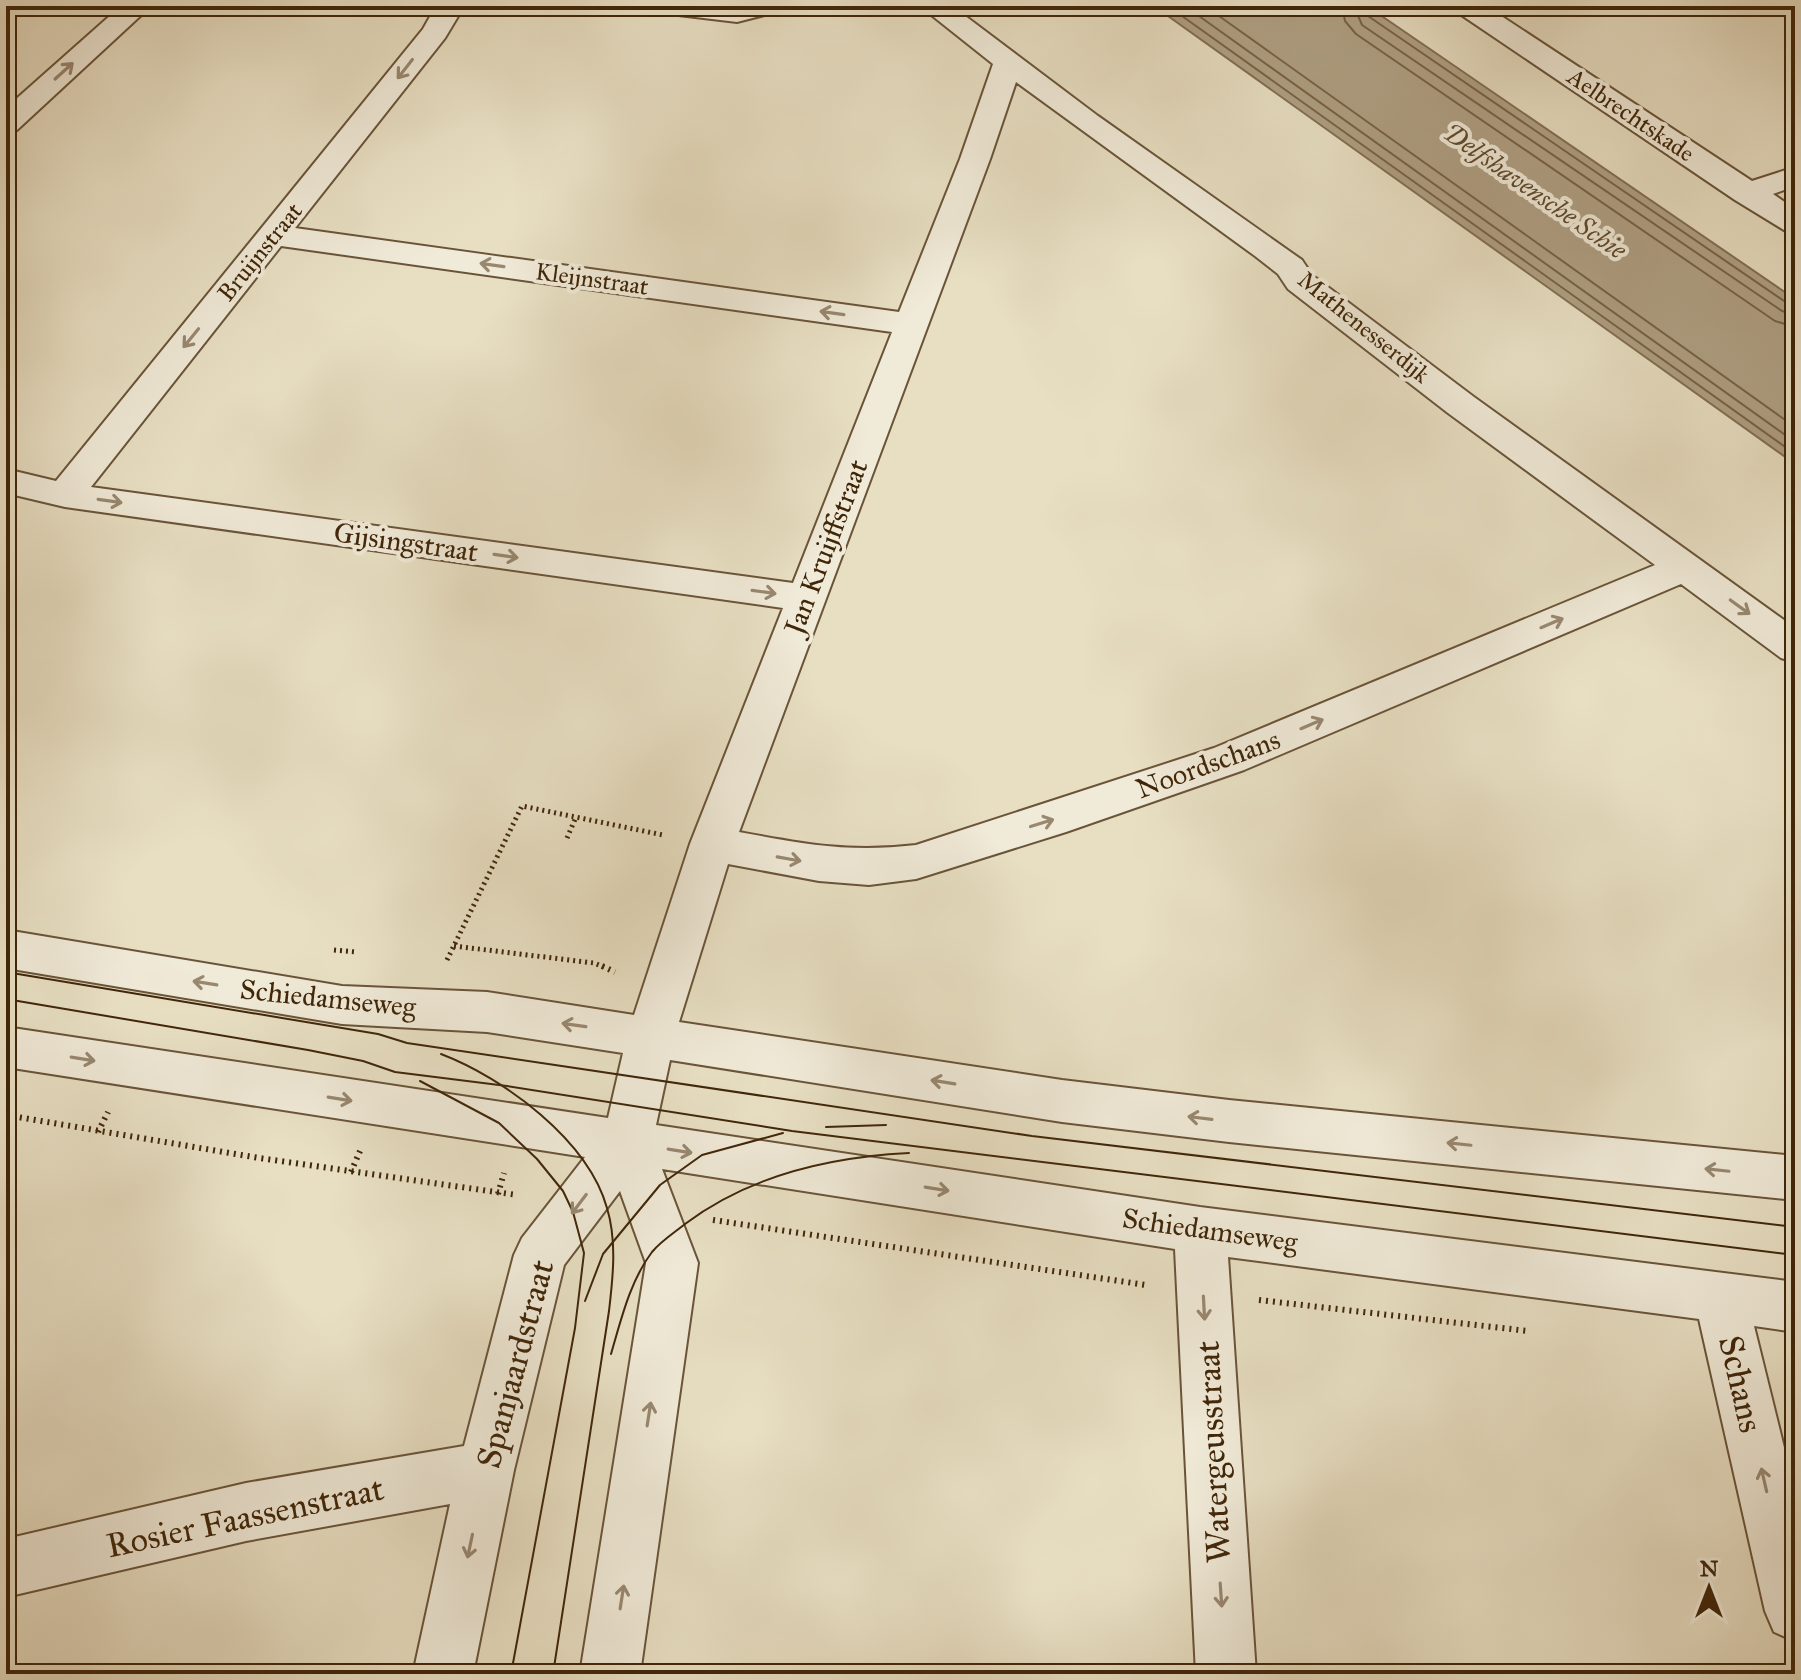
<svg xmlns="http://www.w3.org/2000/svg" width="1801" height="1680" font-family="'IM FELL Great Primer',serif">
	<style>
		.water { fill: #afa084; stroke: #836f53; stroke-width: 2 }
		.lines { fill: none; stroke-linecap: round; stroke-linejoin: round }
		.shore { stroke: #786346; stroke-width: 2 }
		.minor-casing { stroke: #6a5438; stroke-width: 4 }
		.path-far1 { stroke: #402609; stroke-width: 5; stroke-dasharray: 2 4; stroke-linecap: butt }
		.path { stroke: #402609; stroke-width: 6; stroke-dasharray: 2 5; stroke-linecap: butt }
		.minor { fill: #f0ead8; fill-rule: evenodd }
		.tram { stroke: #402609; stroke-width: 2 }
		.oneway { stroke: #988870 }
		.labels { text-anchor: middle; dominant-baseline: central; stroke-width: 8; stroke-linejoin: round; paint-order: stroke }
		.far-street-label { font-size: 24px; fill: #402609; stroke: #f0ead8 }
		.far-water-label { font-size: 26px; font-style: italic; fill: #614b2e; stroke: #f0ead8 }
		.street-label { font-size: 28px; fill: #402609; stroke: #f0ead8 }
		.near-street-label { font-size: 34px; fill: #402609; stroke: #f0ead8 }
	</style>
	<rect width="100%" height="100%" fill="#e8dfc3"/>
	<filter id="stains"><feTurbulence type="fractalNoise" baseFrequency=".0025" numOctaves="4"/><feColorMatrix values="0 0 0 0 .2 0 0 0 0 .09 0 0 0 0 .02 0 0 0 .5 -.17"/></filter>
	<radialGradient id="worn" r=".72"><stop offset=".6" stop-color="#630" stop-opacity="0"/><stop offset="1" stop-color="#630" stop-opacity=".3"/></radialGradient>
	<path class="water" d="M1154,6h213l428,293v165z"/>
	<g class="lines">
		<g class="shore">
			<path d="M1168,6l627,448"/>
			<path d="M1185,6l610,436"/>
			<path d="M1205,6l590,421"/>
			<path d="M1342,6l3,15 11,13 419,287 20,6"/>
			<path d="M1354,6l8,19 420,286 13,4"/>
			<path d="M1364,6l4,10 419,287 8,2"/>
		</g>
		<defs>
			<g id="minor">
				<path d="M121,6h30l-134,124 -11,3v-25z"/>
				<path d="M427,6h28l5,7 -15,25 -150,190 604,84 61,-153 33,-95 -73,-58h32l146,110 204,144 10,15 162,122 321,231v34l-14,-4 -100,-74 -437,186 -178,62 -150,47 -47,6 -50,-4 -91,-17 -49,158 383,58 167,20 566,56v44l-566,-58 -167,-20 -392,-62 -14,65 544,82 595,75v50l-41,-6 41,166v149l-21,-9 -9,-21 -66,-292 -471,-62 28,417h-60l-21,-425 -513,-80 36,94 -58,411h-60l66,-411 -26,-72 -56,74 -50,205 -41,204h-60l37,-170 -204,37 -240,56v-58l240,-56 218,-37 50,-191 8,-17 63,-81 -579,-90v-40l602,91 15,-65 -136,-21 -145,-8 -336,-56v-38l336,56 145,6 147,23 56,-171 93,-236 -718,-101 -59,-14v-24l50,12 367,-452 9,-16zM1016,82l239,174 23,18 10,15 160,124 207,152 -441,183 -298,97c-67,8 -112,-1 -177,-13l251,-673zM281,246l611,86 -99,251 -702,-96z"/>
				<path d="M656,6h124l-4,6 -39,10 -67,-8 -10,-2z"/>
				<path d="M1453,6h33l266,175 43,-14v19l-22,8 22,15v24l-11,-3 -49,-30 -278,-188z"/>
			</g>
		</defs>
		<use href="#minor" class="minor-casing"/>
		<g class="path-far1">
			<path d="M567,838l9,-21"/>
			<path d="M454,946l140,17 12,5"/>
			<path d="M334,950l22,2"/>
			<path d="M447,960l75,-154 141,29"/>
		</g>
		<g class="path">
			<path d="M602,966l13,6"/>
			<path d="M6,1115l253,43 258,37"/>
			<path d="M98,1132l10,-20"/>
			<path d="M351,1172l9,-21"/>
			<path d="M498,1194l6,-21"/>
			<path d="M713,1220l433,65"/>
			<path d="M1259,1300l269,31"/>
		</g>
		<use href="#minor" class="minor"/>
		<g class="tram">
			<path d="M6,972l372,62 29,9 625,93 763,91"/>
			<path d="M6,999l302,51 55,11 32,11 112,14 285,45 1003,124"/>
			<path d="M441,1054c63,24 147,86 166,154 10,33 6,69 2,103l-56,363"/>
			<path d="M420,1081l79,42 38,36 26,32 10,21 11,41 -9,75 -64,346"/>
			<path d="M826,1127l60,-2"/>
			<path d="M585,1301l18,-47 57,-69 42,-30 81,-22"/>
			<path d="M611,1354c10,-34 19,-73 41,-102 9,-11 22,-19 33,-28 65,-49 144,-67 224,-71"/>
		</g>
	</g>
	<defs><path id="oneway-shaft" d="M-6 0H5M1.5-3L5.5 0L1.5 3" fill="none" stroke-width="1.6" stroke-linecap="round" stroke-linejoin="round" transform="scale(2)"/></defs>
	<g class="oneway">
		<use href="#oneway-shaft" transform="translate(405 69) rotate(128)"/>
		<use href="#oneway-shaft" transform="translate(64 71) rotate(-42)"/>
		<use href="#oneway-shaft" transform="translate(492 265) rotate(-172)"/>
		<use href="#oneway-shaft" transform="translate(832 313) rotate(-172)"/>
		<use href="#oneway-shaft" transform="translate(191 338) rotate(129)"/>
		<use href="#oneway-shaft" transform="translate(110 501) rotate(8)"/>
		<use href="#oneway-shaft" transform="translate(506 556) rotate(8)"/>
		<use href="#oneway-shaft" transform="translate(764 592) rotate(8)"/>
		<use href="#oneway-shaft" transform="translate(1740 607) rotate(36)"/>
		<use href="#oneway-shaft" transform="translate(1552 623) rotate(-23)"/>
		<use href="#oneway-shaft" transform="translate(1312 724) rotate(-23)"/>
		<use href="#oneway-shaft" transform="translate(1042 823) rotate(-17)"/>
		<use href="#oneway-shaft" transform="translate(789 859) rotate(10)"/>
		<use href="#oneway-shaft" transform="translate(205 983) rotate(-171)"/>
		<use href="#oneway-shaft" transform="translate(574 1025) rotate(-172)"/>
		<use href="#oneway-shaft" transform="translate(83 1059) rotate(9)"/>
		<use href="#oneway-shaft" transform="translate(943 1082) rotate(-171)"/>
		<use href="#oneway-shaft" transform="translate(340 1099) rotate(9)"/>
		<use href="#oneway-shaft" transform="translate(1200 1118) rotate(-173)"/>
		<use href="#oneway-shaft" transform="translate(1459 1144) rotate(-174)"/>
		<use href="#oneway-shaft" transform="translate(680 1151) rotate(9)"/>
		<use href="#oneway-shaft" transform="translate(1717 1170) rotate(-174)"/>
		<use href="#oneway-shaft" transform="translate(937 1189) rotate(9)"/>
		<use href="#oneway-shaft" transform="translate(579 1204) rotate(127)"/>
		<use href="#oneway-shaft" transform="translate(1204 1308) rotate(87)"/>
		<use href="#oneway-shaft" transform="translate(649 1414) rotate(-81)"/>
		<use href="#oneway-shaft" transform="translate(1764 1480) rotate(-103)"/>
		<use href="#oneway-shaft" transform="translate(470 1546) rotate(102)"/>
		<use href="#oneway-shaft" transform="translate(1221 1595) rotate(86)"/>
		<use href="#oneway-shaft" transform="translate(622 1597) rotate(-81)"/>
	</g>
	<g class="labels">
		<g class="far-street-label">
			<text transform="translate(1631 115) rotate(34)">Aelbrechtskade</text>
			<text transform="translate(260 252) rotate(-51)">Bruijnstraat</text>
			<text transform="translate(592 279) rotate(8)">Kleijnstraat</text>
			<text transform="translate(1364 327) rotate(39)">Mathenesserdijk</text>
		</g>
		<g class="far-water-label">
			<text transform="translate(1535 191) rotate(35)">Delfshavensche Schie</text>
		</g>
		<g class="street-label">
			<text transform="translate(406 542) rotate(8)">Gijsingstraat</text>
			<text transform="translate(826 547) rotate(-69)">Jan Kruijffstraat</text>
			<text transform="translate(1208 764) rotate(-20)">Noordschans</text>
			<text transform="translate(328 998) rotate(6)">Schiedamseweg</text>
			<text transform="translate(1210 1230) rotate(8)">Schiedamseweg</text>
		</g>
		<g class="near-street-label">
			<text transform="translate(515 1364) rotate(-75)">Spanjaardstraat</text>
			<text transform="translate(1741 1384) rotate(77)">Schans</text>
			<text transform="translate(1213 1452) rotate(-93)">Watergeusstraat</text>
			<text transform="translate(245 1517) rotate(-12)">Rosier Faassenstraat</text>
		</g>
	</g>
	<rect width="1801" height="1680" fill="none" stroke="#e8dfc3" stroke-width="32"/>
	<rect x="8" y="8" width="1785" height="1664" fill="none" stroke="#402609" stroke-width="4"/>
	<rect x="16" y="16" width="1769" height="1648" fill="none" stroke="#402609" stroke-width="2"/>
	<g transform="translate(1709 1588)" stroke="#f0ead8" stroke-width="6" paint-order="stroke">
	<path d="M0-6L14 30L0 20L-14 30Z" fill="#402609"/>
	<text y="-12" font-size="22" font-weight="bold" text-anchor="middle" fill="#402609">N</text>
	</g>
	<rect width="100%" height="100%" filter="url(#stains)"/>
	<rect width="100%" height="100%" fill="url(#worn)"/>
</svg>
